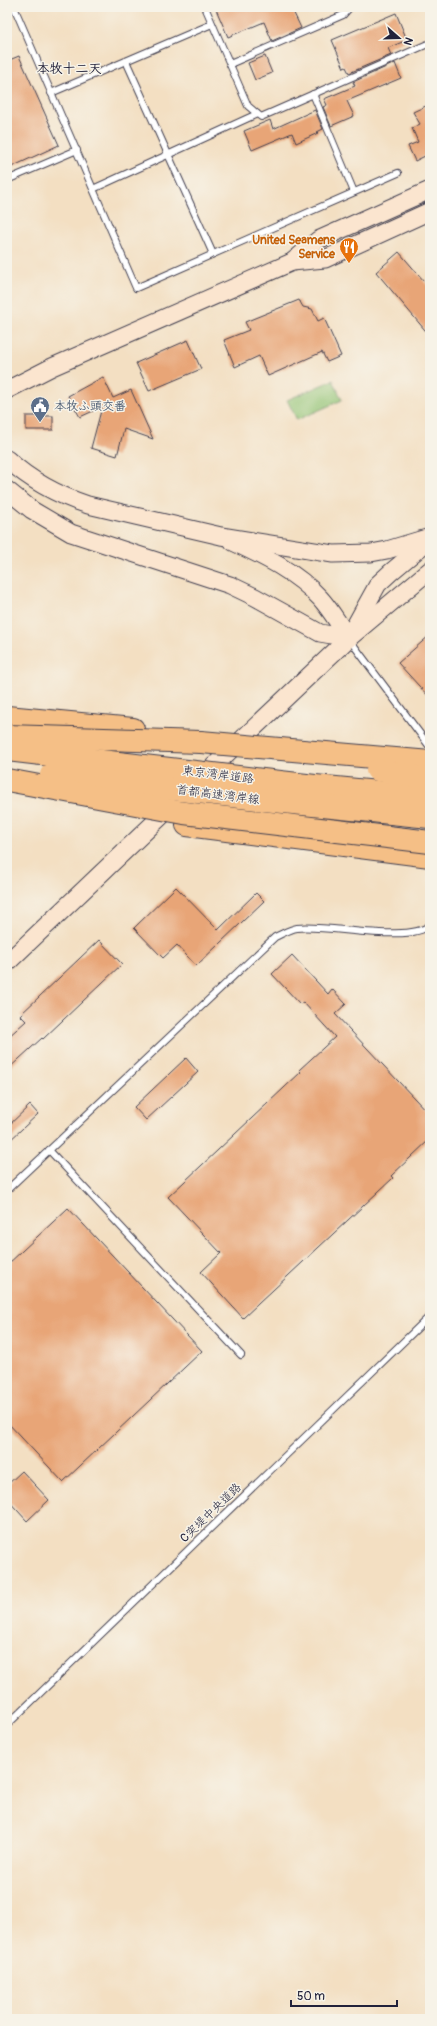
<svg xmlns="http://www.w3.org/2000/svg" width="437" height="2026" font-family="Pangolin,'Klee One',sans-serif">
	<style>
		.green { fill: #92c373; stroke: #5a7257 }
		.building { fill: #e8a577 }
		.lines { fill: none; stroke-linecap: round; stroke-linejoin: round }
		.lane-casing { stroke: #413e4f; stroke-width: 8 }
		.secondary-casing { stroke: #413e4f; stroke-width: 19 }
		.highway-casing { stroke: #413e4f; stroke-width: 24 }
		.lane { stroke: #fff; stroke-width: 6 }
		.secondary { stroke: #fbe5cf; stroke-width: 17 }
		.highway { stroke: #f5bf86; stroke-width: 22 }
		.highway-bridge-casing { stroke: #413e4f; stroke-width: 24; stroke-linecap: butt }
		.highway-bridge { stroke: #f5bf86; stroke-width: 22 }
		.labels { text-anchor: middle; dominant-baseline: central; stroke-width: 3; stroke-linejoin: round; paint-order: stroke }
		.food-label { font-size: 12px; font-weight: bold; fill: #c56008; stroke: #f7f3e8; text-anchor: end }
		.service-label { font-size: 12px; font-weight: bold; fill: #4e5e75; stroke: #f7f3e8; text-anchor: start }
		.street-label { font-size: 12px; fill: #22223b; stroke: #f7f3e8 }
		.neighbourhood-label { font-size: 13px; font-weight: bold; fill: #22223b; stroke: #f7f3e8 }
	</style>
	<rect width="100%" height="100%" fill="#f7f3e8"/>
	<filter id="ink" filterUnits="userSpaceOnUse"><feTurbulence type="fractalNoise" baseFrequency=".025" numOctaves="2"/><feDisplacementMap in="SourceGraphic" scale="8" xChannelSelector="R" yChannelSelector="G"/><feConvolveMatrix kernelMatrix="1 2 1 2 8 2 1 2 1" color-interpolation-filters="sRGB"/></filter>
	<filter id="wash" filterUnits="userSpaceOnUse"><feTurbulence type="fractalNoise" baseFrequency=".012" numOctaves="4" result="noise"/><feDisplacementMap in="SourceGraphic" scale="16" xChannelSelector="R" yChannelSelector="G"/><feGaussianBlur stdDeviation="0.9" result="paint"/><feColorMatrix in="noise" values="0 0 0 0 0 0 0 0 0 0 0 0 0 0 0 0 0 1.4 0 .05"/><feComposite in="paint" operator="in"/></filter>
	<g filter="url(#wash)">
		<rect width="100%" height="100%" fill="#f3dfc2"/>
		<path class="green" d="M333,380l9,20 -45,20 -10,-20z"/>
		<g id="blocks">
			<g class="building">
				<path d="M215,7h76l10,21 -29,13 -8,-19 -36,15z"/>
				<path d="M396,13l11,27 -19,8 3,7 -42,18 -3,-6 -2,1 -12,-28z"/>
				<path d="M19,56l40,89 -52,24v-108z"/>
				<path d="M265,56l7,17 -17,7 -7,-17z"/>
				<path d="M395,63l6,15 -54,23 7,15 -23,10 -8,-19 4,-2 -3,-6 31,-13 -2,-4z"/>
				<path d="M430,104v62l-5,-10 -10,5 -7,-15 10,-4 -6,-14 8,-4 -7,-12z"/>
				<path d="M315,110l8,19 -6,3 1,1 -22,10 -4,-10 -40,17 -8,-19 26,-11 3,9z"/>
				<path d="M399,252l31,36v48l-54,-64z"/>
				<path d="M299,300l4,7 9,2 6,12 6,-3 17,38 -14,6 -5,-10 -54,24 -9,-20 -24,11 -11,-27 25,-10 -4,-8z"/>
				<path d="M188,340l13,29 -52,22 -13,-28z"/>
				<path d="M103,377l10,21 18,-8 22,49 -29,-10 -7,27 -26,-8 11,-41 -22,10 -12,-21z"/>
				<rect x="26" y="416" width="27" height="14"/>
				<path d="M430,635v63l-32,-35z"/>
				<path d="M176,887l42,43 38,-37 8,8 -68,65 -19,-21 -14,13 -29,-30z"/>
				<path d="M99,940l23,24 -79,75 -1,-1 -35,32v-32l19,-17 -6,-6z"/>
				<path d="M292,955l36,39 4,-5 14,15 -11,10 95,101v24l-39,37 2,2 -150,140 -42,-46 20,-19 -53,-56 133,-125 -2,-2 36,-33 -32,-35 -3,2 -28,-30z"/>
				<path d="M186,1058l12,14 -52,48 -12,-13z"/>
				<path d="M30,1105l8,9 -31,29v-16z"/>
				<path d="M68,1208l134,143 -139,131 -56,-60v-157z"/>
				<path d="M22,1471l27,29 -22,21 -20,-22v-14z"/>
			</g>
		</g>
	</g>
	<g filter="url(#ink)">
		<use href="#blocks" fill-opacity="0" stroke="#413e4f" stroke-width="1"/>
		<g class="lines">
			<defs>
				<g id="lane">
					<path d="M14,7l122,281 262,-115"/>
					<path d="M205,7l43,99 13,11 169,-74"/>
					<path d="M126,61l87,193"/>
					<path d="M230,64l113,-49 7,-8"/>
					<path d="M51,93l161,-69"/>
					<path d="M313,94l41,98"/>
					<path d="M7,180l70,-30"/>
					<path d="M93,189l164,-75"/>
					<path d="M349,639l81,108"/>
					<path d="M49,1150l192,205"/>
					<path d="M7,1190l268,-253c7,-3 15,-8 22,-9 31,-4 112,16 133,-3"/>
					<path d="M7,1725l423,-409"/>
				</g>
				<g id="secondary">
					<path d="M292,262l33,-3 105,-48"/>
					<path d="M7,390l45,-23 240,-105 26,-22 112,-50"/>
					<path d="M7,459c24,22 50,36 81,46l133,31 112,18 38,-1 16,-3 43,-13"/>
					<path d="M7,490l25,20 39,23 159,52 25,12 65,36 29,5"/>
					<path d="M233,542c32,15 63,30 87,56 11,12 19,27 29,40"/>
					<path d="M352,631l26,-47 13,-12 37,-31"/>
					<path d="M200,779l149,-141 81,-68"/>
					<path d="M7,963l168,-160"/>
				</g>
				<g id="highway">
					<path d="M7,717l126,12"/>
					<path d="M187,825l243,31"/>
				</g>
			</defs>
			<use href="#lane" class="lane-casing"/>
			<use href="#secondary" class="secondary-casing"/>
			<use href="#highway" class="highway-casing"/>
			<use href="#lane" class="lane"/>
			<use href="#secondary" class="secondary"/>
			<use href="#highway" class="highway"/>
			<defs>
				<g id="highway-bridge">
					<path d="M7,736l194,6 229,20"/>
					<path d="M7,750l308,36 115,11"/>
					<path d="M377,770l53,9"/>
					<path d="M51,775l223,26 156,16"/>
					<path d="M7,780l177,33 246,29"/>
				</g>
			</defs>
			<use href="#highway-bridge" class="highway-bridge-casing"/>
			<use href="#highway-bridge" class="highway-bridge"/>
		</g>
	</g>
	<defs>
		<symbol id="restaurant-pin" viewBox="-11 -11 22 30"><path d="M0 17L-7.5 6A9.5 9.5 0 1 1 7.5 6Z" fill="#e8710a" stroke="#f7f3e8"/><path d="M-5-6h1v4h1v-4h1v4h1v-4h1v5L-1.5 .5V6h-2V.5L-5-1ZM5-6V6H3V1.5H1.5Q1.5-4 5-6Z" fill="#fff"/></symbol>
		<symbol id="civic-pin" viewBox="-11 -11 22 30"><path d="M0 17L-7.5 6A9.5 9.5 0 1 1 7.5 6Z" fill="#5c6f8a" stroke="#f7f3e8"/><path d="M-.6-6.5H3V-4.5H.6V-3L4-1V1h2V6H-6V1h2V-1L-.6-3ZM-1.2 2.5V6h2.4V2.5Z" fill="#fff"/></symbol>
	</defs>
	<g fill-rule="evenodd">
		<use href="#restaurant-pin" x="338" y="236" width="22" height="30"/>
		<use href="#civic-pin" x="29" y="395" width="22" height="30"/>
	</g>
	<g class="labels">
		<g class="food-label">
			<text x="335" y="240">United Seamens<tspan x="335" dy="14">Service</tspan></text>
		</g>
		<g class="service-label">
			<text x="54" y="406">本牧ふ頭交番</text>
		</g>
		<g class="street-label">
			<text transform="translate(218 775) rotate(7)">東京湾岸道路</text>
			<text transform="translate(218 795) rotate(7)">首都高速湾岸線</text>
			<text transform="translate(211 1513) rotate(-44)">C突堤中央道路</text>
		</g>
		<g class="neighbourhood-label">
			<text x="69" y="69">本牧十二天</text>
		</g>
	</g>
	<rect width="437" height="2026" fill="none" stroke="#f7f3e8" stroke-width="24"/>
	<g transform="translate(399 38) rotate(110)" stroke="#f7f3e8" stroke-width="3" paint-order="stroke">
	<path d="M0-3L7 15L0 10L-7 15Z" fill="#22223b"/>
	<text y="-6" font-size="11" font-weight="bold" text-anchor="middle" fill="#22223b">N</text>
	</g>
	<path d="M291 2000v6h106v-6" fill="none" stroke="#22223b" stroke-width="2"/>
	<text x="297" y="2000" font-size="12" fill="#22223b" stroke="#f7f3e8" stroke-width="3" paint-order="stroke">50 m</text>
</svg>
